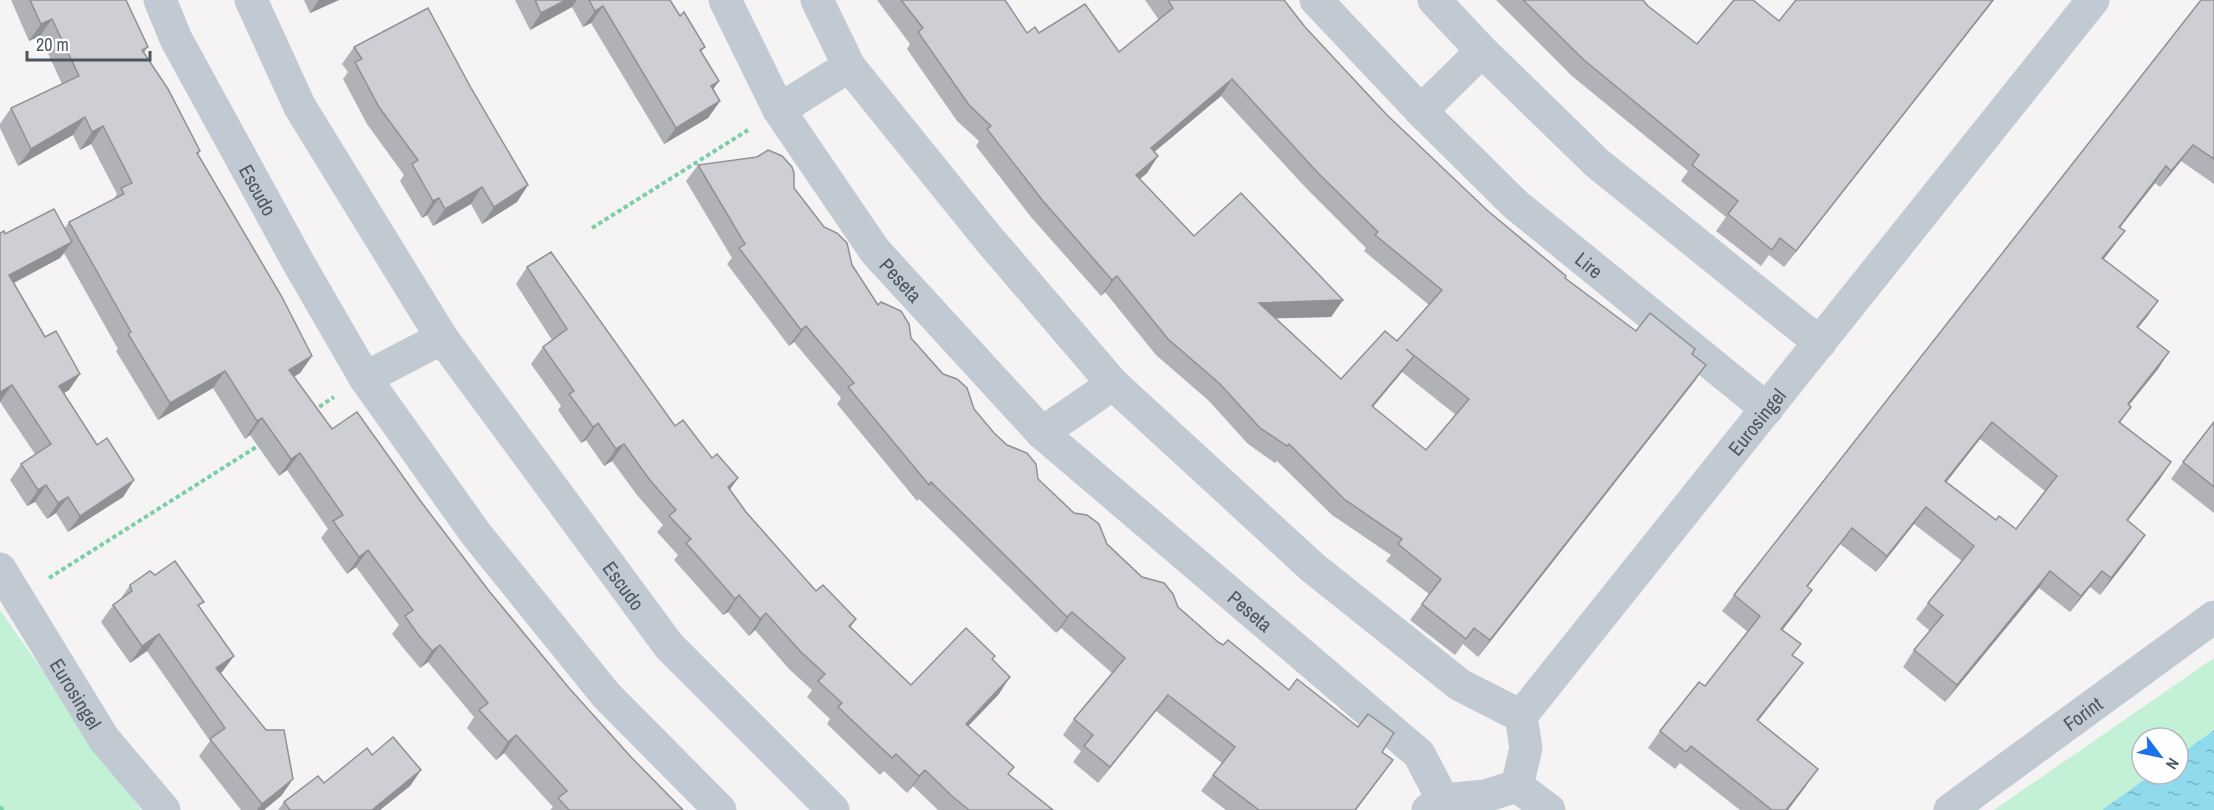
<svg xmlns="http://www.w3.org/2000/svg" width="2214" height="810" font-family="'Archivo Narrow',sans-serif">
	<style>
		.green { fill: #c3f1d5 }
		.water { fill: url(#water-ripples) }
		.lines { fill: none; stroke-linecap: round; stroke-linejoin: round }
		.path { stroke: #7ad0a6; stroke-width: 4; stroke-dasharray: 4.5 3; stroke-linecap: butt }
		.minor { stroke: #c1cad2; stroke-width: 33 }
		.wall { fill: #b0b2b7; fill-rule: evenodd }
		.shaded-wall { fill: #909195 }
		.building { fill: #cdcfd5; stroke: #909195; stroke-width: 1.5; fill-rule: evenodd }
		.labels { text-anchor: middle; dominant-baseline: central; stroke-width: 4.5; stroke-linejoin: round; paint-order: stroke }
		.street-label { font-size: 20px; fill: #4a5661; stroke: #fff }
	</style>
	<defs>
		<pattern id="water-ripples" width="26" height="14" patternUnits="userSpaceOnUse" patternTransform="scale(1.5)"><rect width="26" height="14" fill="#90daee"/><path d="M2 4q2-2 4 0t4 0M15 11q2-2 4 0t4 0" fill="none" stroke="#78b4c4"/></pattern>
	</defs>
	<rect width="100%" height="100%" fill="#f5f3f3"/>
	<g class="green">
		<path d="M0,610l141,200h-141z"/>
		<path d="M2214,658v72l-36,26v-18h-36v36h10l-50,36h-108z"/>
	</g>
	<path class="water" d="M2214,730v80h-112l50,-36h26v-18z"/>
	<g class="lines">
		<g class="path">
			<path d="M592,228l156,-98"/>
			<path d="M313,411l21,-14"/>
			<path d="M49,578l212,-134"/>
			<path d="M0,807l3,3"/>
		</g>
		<g class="minor">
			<path id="s1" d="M160,0l16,39 122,223 67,116 111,156 130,161 114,115"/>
			<path id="s2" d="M251,0l49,107 142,231 227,308 164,164"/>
			<path id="s3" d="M725,0l54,110 96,141 167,182 377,321 24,46"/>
			<path d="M817,0l32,66 139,172 125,146 199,183 148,118 61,31"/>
			<path id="s4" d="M1316,0l105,111 94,93 252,205"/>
			<path d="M1434,0l48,51 115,112 223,180"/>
			<path d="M779,110l70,-44"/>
			<path d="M1421,111l61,-60"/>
			<path d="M365,378l77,-40"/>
			<path d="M1042,433l71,-49"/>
			<path id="s5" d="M0,569l104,170 60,71"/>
			<path d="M1517,786l32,24"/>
			<path id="s6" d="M1428,810l15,-10 42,-4 32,-10 9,-38 -5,-32 572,-716"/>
			<path id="s7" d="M1950,810l264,-193"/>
		</g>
	</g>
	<g class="wall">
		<path d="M11,0h115l22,47 -4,6 56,98 -2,4 114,201 -12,17 -6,4 38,52 87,70 70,92 80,97 62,69 52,53h-133l3,-3 -49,-54 -8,7 -29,-32 7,-11 -46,-55 -8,6 -15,-18 -13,-16 7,-9 -43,-58 -9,7 -26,-36 7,-9 -41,-59 -8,6 -29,-41 -5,4 -32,-51 -55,32 -42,-69 2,-2 -54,-96 -4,5 -46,25 31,54 35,37 -11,16 -5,3 33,52 37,35 -11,17 -55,35 -12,-19 -9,6 -12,-17 -8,4 -17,-26 11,-16 14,-10 -35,-52 5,-168 60,-6 4,-6 44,-22 4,-6 -26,-50 -11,6 -7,-15 -55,31 -18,-38v-4l11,-16 51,-24 -22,-48 -11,5z"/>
		<path d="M304,0h35l-29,13z"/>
		<path d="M515,0h155l10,16 25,31 -4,5 18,29 -6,8 7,12 -12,17 -44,26 -73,-121 -8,4 -11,-20 -42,23z"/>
		<path d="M877,0h128l22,33h12l80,19 40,-32 -14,-20h139l21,27 82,88 101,96 77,67 71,53 56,23 14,11 -12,17 -216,275 -15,-13 -8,11 -45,-35 19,-26 -43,-33 5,-6 -59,-40 -55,-54 -2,2 -27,-19 -39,-43 -53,-46 -51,-63 -4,4 -70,-79 -55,-71 3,-5 -22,-20 -50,-72 3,-5zM1221,96l86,93 59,59 -2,3 65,54 -32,36 -56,38 -65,-61 55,-1 12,-17 -149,-64 -54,-57 7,-6 11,-17 -4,-4zM1402,372l54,43 -30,35 -53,-43z"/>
		<path d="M1496,0h147l5,6 49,38 82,-23 17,-21h198l-210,267 -15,-12 -8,11 -45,-35 10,-14 -45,-36 7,-10 -116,-95z"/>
		<path d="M2214,0v184l-33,-23 -21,26 -5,-4 -35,44 -7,20 -9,12 54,42 -20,27 20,41 -29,36 2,2 -11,16 51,39 -44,59 18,14 -11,16 -34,44 -10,-8 -20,25 -31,-24 -94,114 -42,-35 11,-17 16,-19 -14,-12 12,-16 34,-42 -48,-37 -38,48 -36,-28 -32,42 -7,20 -19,24 11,25 -2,24 -33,42 49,64 -19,25h-48l-60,-47 -5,6 -27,-21 12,-17 45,-45 43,-54 -26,-21 12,-16zM1980,439l65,52 -29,38 -20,-9 -50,-38z"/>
		<path d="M354,47l117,41 57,97 -11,17 -35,22 -11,-20 -38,22 -6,-11 -5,3 -22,-37 4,-6 -37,-51 -24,-45 5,-7 -6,-8z"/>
		<path d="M698,165l96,23 58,77 26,40 33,33 83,95 44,46 104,98 76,65 175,118 -37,50h-130l-25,-19 21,-28 -66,-52 -58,72 -25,-21 8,-11 -18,-16 11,-16 38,-46 -51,-45 -5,5 -137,-134 -2,2 -80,-97 4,-6 -47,-56 -5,4 -62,-82 5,-6 -46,-77z"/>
		<path d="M527,267l148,159 37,32 26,20 -8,11 16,23 70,79 40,28 -5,8 60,58 82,-26 6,35 -31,32 40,48 45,36h-115l-25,-24 -6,7 -23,-22 -4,4 -53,-51 3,-5 -23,-22 5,-7 -23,-21 -34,-39 -6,6 -21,-24 -5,3 -49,-55 4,-5 -21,-23 6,-7 -26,-30 -25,-34 -8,5 -18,-26 -5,3 -23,-33 3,-4 -30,-42 12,-17 9,-7 -36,-56z"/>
		<path d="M2214,422v91l-43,-34 12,-17z"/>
		<path d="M130,585l70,23 34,48 -13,17 72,106 -12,17 -17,14h-23l-42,-54 11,-15 -63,-90 -17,12 -29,-41 12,-17 7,-5z"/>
		<path d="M372,755l49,15 -11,16 -30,24h-102l6,-8 40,-19z"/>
	</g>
	<g class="shaded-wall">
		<path d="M319,0h20l-29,13z"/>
		<path d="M566,0h11l-5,7 -42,23 11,-17z"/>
		<path d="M1993,0h1l-210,267 12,-16z"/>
		<path d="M603,6l-12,17 -8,4 12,-16z"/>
		<path d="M52,19l-12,17 -11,5 12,-17z"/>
		<path d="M1232,79l-11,17 -81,68 11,-16z"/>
		<path d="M719,81l-12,17 4,-12z"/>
		<path d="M720,101l-12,17 -44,26 12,-16z"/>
		<path d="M85,117l-12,18 -55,31 13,-17z"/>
		<path d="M103,126l-12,18 -11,6 12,-18z"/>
		<path d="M2193,145l-12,16 -21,26 11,-16z"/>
		<path d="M1158,156l-11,17 -22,19 11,-17z"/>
		<path d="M2166,166l-11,17 -47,60 11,-16z"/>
		<path d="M528,185l-11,17 -35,22 12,-17z"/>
		<path d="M482,187l-11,17 -38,22 12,-17z"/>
		<path d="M439,198l-12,17 -5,3 11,-17z"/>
		<path d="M2125,231l-12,16 -22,27 11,-16z"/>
		<path d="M72,242l-12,16 -60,32 9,-15z"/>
		<path d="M1117,276l-12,16 -4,4 11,-16z"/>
		<path d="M1343,300l-12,17 -83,2 11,-16z"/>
		<path d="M2158,301l-11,16 -22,26 12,-16z"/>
		<path d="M806,326l-12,16 -5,4 12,-16z"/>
		<path d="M2169,352l-11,17 -42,52 12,-17z"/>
		<path d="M312,356l-12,17 -24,14 13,-17z"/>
		<path d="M1414,356l-12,16 -42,50 12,-16z"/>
		<path d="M1706,365l-12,17 -216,275 12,-17z"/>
		<path d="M225,371l-12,17 -55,32 12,-17z"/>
		<path d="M80,374l-11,16 -21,13 11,-17z"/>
		<path d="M12,385l-12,17v-10z"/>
		<path d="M262,418l-12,17 -5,4 12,-18z"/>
		<path d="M1992,422l-12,17 -46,59 11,-17z"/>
		<path d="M598,423l-12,17 -5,3 12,-16z"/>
		<path d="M624,444l-12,17 -8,5 12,-17z"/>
		<path d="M300,453l-13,17 -8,6 12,-17z"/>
		<path d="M2171,462l-11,17 -45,58 12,-17z"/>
		<path d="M738,478l-12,17 2,-8z"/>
		<path d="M134,480l-11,17 -55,35 12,-16z"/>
		<path d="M46,485l-11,17 -8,4 11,-16z"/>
		<path d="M68,497l-12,16 -9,6 11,-16z"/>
		<path d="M1926,507l-12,17 -38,48 11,-16z"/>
		<path d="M1852,528l-12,16 -44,58 11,-16z"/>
		<path d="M2145,535l-11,16 -34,44 11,-17z"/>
		<path d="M368,550l-12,17 -9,7 12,-17z"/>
		<path d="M2050,571l-11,17 -94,114 12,-17z"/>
		<path d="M2102,571l-12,16 -20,25 11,-16z"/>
		<path d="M1812,590l-11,16 -31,40 11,-17z"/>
		<path d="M739,595l-11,17 -5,3 12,-16z"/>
		<path d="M1072,612l-11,16 -5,5 11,-16z"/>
		<path d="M766,613l-11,17 -6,6 11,-17z"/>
		<path d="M159,634l-12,17 -17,12 12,-17z"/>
		<path d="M440,645l-12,17 -8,6 12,-17z"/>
		<path d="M234,656l-12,16 -18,13 12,-17z"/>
		<path d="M1803,663l-12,16 -45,57 11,-16z"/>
		<path d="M1010,677l-11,17 -45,47 12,-17z"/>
		<path d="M1168,695l-12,16 -58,72 12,-16z"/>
		<path d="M516,735l-12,18 -8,7 12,-18z"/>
		<path d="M1393,760l-37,50h-1z"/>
		<path d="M1818,769l-30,41h-2z"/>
		<path d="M421,770l-11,16 -30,24h-8z"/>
		<path d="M925,770l-12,16 -6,7 12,-17z"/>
		<path d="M293,779l-12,17 -17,14h-7l5,-6z"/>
	</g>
	<g class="building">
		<path d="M30,0h96l22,47 -6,3 26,39 32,62 -3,2 85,144 30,59 -23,14 43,59 25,-17 62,87 70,92 80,97 62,69 52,53h-114l-11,-12 9,-7 -51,-56 -8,7 -29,-32 9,-7 -48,-58 -8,6 -15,-18 -12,-17 8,-6 -45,-60 -9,7 -26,-36 10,-6 -43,-62 -9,6 -29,-41 -5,3 -32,-50 -55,32 -42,-69 3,-2 -62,-110 55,-28 -3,-6 11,-5 -29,-57 -11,6 -7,-15 -54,32 -20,-41 68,-32 -27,-57 -11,5z"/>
		<path d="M535,0h31l-25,13z"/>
		<path d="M589,0h81l10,16 4,-4 21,35 -5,3 19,31 -8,5 9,15 -44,27 -73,-122 -8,5z"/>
		<path d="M901,0h104l22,33 8,-6 4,6 46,-29 34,48 54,-44 -5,-8h116l21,27 82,88 101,96 78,65 -1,2 71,53 14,-18 45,36 -3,5 14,11 -216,275 -16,-12 -8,11 -44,-35 19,-25 -43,-35 4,-5 -58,-40 -55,-55 -2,2 -27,-18 -40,-44 -52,-45 -51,-63 -5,4 -69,-79 -56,-72 4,-3 -22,-21 -51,-73 5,-4zM1232,79l86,94 60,59 -3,3 67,55 -45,51 -12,-10 -44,48 -82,-76 84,-3 -102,-107 -47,43 -58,-61 22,-19 -7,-8zM1406,349l63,50 -43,51 -54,-44 42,-50z"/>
		<path d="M1523,0h120l5,6 49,38 37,-44h19l26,21 17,-21h197l-197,251 -16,-13 -8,12 -44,-36 10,-13 -46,-36 7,-10 -115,-95z"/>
		<path d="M2201,0h13v159l-21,-14 -22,26 -5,-5 -47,61 6,4 -23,27 56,43 -21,26 32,25 -41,52 3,3 -12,15 52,40 -44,58 18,15 -34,43 -9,-7 -21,25 -31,-25 -93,114 -43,-35 29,-35 -15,-12 46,-57 -48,-39 -39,49 -35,-28 -45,58 5,4 -31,39 20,15 -9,11 11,8 -46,57 61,49 -32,41h-14l-81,-64 -5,6 -26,-21 39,-49 6,4 55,-70 -26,-21zM1992,422l65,54 -41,53 -17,-13 -3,4 -51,-39z"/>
		<path d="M428,8l43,80 57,97 -34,22 -12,-20 -37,22 -6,-11 -6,3 -21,-37 6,-4 -39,-53 -24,-45 7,-3 -8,-12z"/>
		<path d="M768,150l14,6 10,11 2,6v15l30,39 13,6 10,10 5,22 26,40 3,-3 20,9 8,13 2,14 32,36 14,5 10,9 7,21 20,24 13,12 20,8 9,11 2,15 36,34 13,2 12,9 8,20 35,33 22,6 9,11 5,13 40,35 5,3 5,-5 61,50 8,-11 61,48 10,-13 26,19 -12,19 11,8 -38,50h-96l-46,-35 22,-28 -67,-52 -58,72 -26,-21 9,-11 -19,-16 51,-61 -53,-46 -5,5 -136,-135 -2,3 -81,-98 6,-4 -48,-57 -5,4 -62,-82 6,-4 -47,-79 59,-8z"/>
		<path d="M54,209l18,33 -63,33 36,62 11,-6 24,43 -21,12 38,59 10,-7 27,42 -54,36 -12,-19 -10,6 -12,-18 -8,5 -17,-26 30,-20 -39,-59 -12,7v-159l4,-2 1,3z"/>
		<path d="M551,252l124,174 8,-6 29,38 5,-4 21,24 -10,9 18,25 70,79 7,-6 33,34 -7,7 62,59 55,-57 29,28 -3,3 18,18 -44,47 48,43 -6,7 45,36h-84l-16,-13 -28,-27 -6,6 -23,-22 -4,4 -54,-51 4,-4 -24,-22 7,-7 -24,-22 -35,-39 -6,6 -21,-24 -4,4 -49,-56 5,-4 -22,-23 7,-6 -27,-31 -25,-35 -8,5 -18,-26 -5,4 -24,-33 5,-3 -31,-44 24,-18 -40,-62z"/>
		<path d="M2214,422v65l-31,-25z"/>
		<path d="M175,561l29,41 -6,3 36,51 -18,12 50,62h18l9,49 -31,25 -52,-65 15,-11 -66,-94 -17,12 -29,-41 19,-14 -2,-6 20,-14 5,4z"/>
		<path d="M393,737l28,33 -49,40h-82l-6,-8 34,-26 6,7 43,-35 5,7z"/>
	</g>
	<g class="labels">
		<g class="street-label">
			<text stroke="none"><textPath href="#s1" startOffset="214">Escudo</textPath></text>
			<text stroke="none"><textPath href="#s4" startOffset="381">Lire</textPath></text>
			<text stroke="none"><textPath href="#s3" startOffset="332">Peseta</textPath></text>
			<text stroke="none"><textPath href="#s6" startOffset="542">Eurosingel</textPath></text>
			<text stroke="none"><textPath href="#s2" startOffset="696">Escudo</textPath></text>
			<text stroke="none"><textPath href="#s3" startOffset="814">Peseta</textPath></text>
			<text stroke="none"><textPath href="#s5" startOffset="146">Eurosingel</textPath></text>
			<text stroke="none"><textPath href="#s7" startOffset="164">Forint</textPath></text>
		</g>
	</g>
	<g transform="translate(2160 756) rotate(122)"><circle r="28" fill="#ffffff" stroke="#b7bbc0" stroke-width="1.5"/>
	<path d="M0-4.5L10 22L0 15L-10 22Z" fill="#1a73e8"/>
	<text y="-9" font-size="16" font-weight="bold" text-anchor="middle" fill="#4a5661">N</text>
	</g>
	<path d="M27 51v9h123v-9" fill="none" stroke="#4a5661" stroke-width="3"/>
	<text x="36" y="51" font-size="18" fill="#4a5661" stroke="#ffffff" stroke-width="4.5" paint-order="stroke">20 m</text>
</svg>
